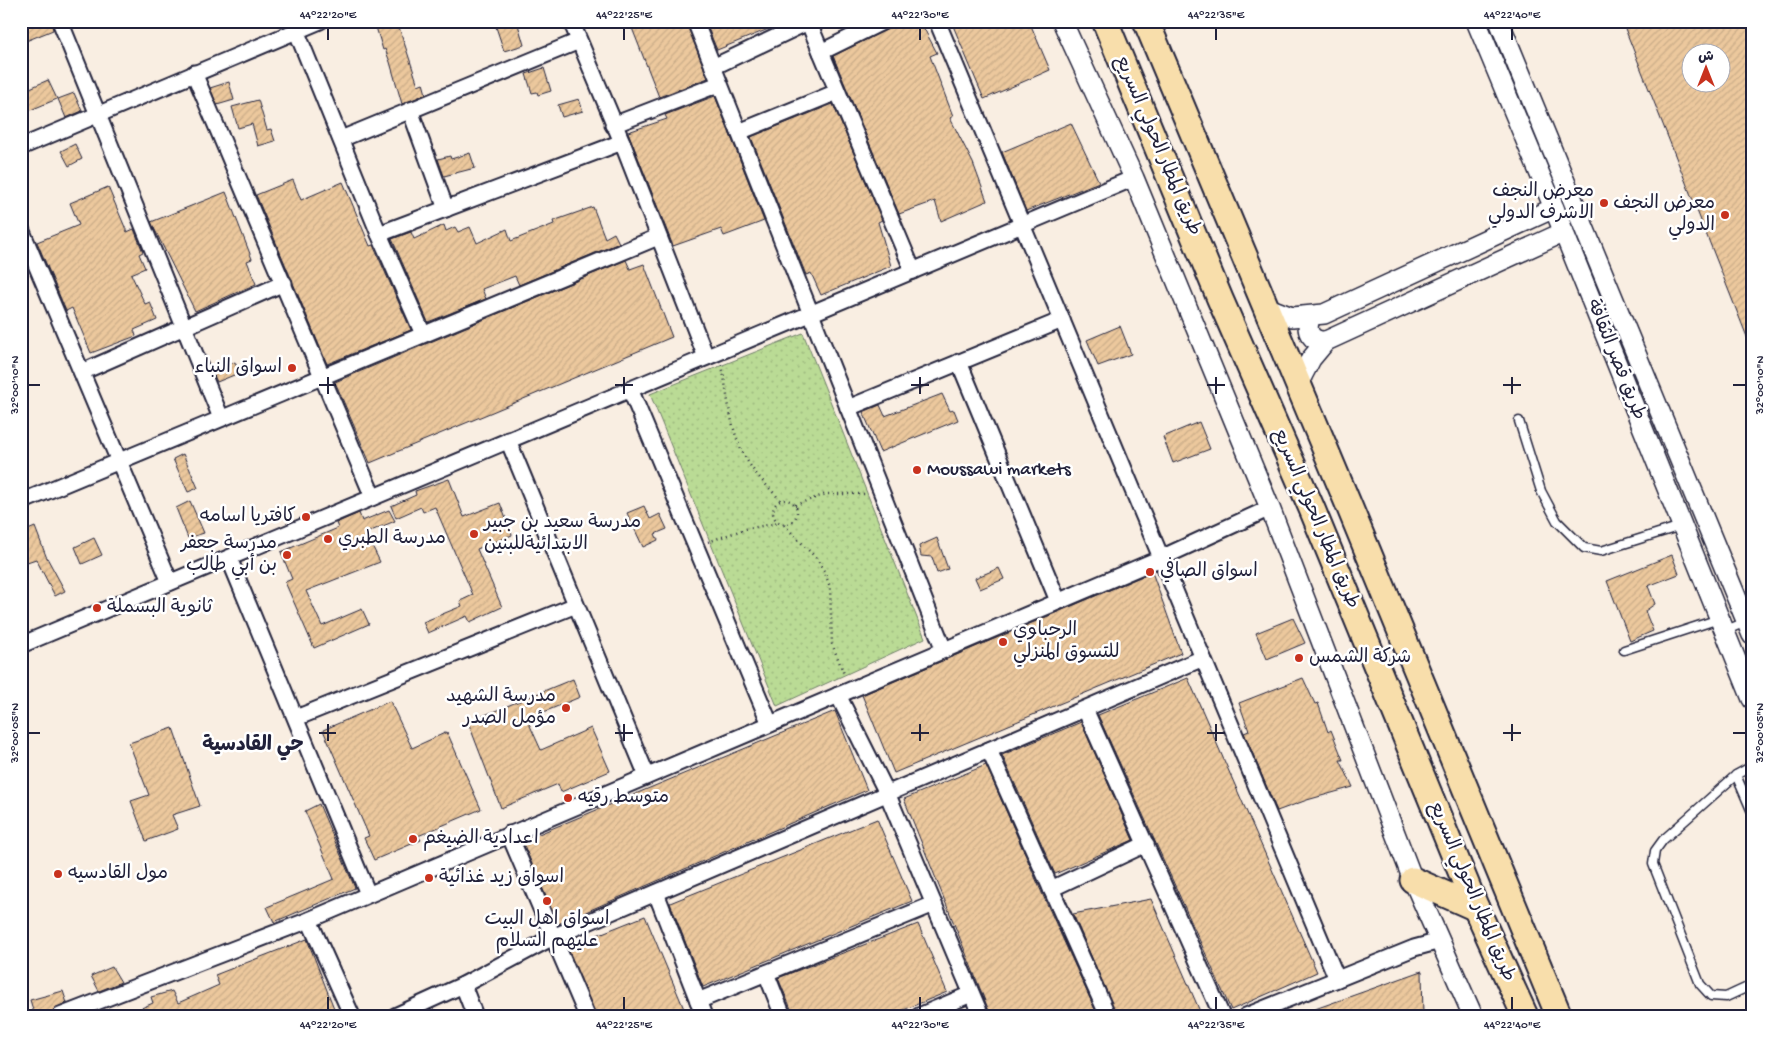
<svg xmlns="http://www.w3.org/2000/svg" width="1773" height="1037" font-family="'Gochi Hand','Playpen Sans Arabic',sans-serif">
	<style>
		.park { fill: url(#park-dots); stroke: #6e7e68 }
		.building { fill: url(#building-hatch); stroke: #22223b; fill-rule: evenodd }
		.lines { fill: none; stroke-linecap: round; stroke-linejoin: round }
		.service-casing { stroke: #22223b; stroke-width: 11 }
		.minor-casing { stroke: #22223b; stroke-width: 19 }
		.tertiary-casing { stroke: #22223b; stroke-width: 22 }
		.trunk-casing { stroke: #22223b; stroke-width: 29 }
		.path { stroke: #22223b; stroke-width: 2.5; stroke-dasharray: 1 4; stroke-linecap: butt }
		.service { stroke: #fff; stroke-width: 8 }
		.minor { stroke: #fff; stroke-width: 15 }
		.tertiary { stroke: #fff; stroke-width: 19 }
		.trunk { stroke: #f8deab; stroke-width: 25 }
		.ticks { fill: none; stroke: #22223b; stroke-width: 2 }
		.poi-dot { fill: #c8321e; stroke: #fff; stroke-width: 2 }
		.labels { text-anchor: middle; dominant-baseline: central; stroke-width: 5; stroke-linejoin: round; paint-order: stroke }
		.street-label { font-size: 19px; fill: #22223b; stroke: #fff }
		.poi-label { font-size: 19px; fill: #22223b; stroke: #fff; text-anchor: start }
		.neighbourhood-label { font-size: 20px; font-weight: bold; fill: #22223b; stroke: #fff }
		.neatline { fill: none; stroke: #22223b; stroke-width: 2 }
		.ticks-label { font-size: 12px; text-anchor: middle; fill: #22223b }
	</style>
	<defs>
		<pattern id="park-dots" width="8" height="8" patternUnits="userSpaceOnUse" patternTransform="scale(1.25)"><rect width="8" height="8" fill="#badb95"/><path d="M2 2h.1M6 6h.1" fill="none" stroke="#a0bc81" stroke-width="1.8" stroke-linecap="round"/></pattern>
		<pattern id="building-hatch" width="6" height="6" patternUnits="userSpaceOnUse" patternTransform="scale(1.25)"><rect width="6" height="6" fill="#ecc89d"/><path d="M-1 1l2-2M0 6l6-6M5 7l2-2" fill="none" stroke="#caac88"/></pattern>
	</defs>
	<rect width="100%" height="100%" fill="#f9eee2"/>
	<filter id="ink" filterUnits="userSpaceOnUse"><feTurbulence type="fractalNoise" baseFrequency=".02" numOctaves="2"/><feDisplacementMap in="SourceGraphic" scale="10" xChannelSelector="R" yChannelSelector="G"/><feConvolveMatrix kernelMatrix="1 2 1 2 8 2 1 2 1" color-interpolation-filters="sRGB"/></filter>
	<g filter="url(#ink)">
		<path class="park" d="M803,333l122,305 -148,68 -127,-312z"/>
		<g class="building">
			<path d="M21,21h30l2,9 -32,13z"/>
			<path d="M397,21l21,64 5,-2 3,11 -24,10 -12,-42 -5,-13 -2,1 -7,-23z"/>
			<path d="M494,21h23l7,24 -20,6z"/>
			<path d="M648,21h38l22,57 -49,19 -27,-69z"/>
			<path d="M705,21h83l-71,29z"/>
			<path d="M893,21h27l17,32 -7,3 23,60 -3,2 23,45 14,38 -46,20 -6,-20 -36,13 -66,-158 55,-27z"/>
			<path d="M951,21h78l21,49 -66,29z"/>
			<path d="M1622,21h130v325l-1,1zM1690,52h30v30h-30z"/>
			<path d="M544,68l7,23 -13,4 -1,-3 -5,1 -6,-19z"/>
			<path d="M48,80l9,19 -36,15v-22z"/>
			<path d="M229,82l5,18 -17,5 -7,-17z"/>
			<path d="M74,93l8,18 -16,7 -8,-19z"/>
			<path d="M715,96l49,125 -40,15 -3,-7 -48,17 -45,-114 39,-13 -2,-4z"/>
			<path d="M579,99l4,12 -21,6 -4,-12z"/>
			<path d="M258,100l9,30 4,-1 4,12 -17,5 -6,-22 -14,4 -6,-21z"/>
			<path d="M833,104l49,116 -4,2 13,44 -70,29 -10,-22 -5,2 -55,-138z"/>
			<path d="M1071,123l28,59 -73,29 -24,-59z"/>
			<path d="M75,144l7,15 -13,7 -8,-15z"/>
			<path d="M470,153l5,15 -31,8 -6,-17 12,-3 1,3z"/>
			<path d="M293,180l8,20 42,-18 27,64 3,-1 38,85 -84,34 -71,-169z"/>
			<path d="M108,187l19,45 7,-3 9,23 -4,2 6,14 -14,6 14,30 5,-2 7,18 -23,10 2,6 -45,17 -19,-45 -6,3 -29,-69 42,-17 -9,-22z"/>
			<path d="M226,192l26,67 -5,2 9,23 -61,27 -44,-89z"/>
			<path d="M593,207l12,31 9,-5 5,10 -100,42 -4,-9 -33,13 4,10 -58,23 -36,-83 19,-7 3,7 30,-14 2,6 9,-4 3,5 12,-5 7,16 30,-14 4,12 43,-17 -1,-3z"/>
			<path d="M626,260l4,9 14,-5 28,73 -302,126 -35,-81z"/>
			<path d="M1120,326l11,28 -33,12 -11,-26z"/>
			<path d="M235,362l4,11 -22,9 -5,-11z"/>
			<path d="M942,394l8,17 4,-1 4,10 -78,32 -17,-40 17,-7 5,11z"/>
			<path d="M1199,422l11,27 -37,14 -10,-26z"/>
			<path d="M183,454l15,34 -10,4 -15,-33z"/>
			<path d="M449,479l15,38 36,-14 12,32 -35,14 25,58 -32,15 -3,-6 -39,17 -5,-11 39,-16 -2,-5 13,-6 -38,-88 -12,5 -2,-5 -25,11 -5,-12 25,-11 -1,-4z"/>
			<path d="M190,501l14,32 -16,5 -12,-30z"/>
			<path d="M644,506l6,13 10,-5 7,15 -12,5 3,6 -15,7 -16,-34z"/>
			<path d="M389,510l6,11 -29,12 14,29 -74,29 16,35 40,-17 7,15 -55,24 -29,-66 7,-3 -11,-27 57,-24 -2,-5 23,-10 3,8z"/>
			<path d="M35,527l11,29 19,35 -10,5 -19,-37 -15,5v-31z"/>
			<path d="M94,538l8,17 -20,9 -7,-17z"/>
			<path d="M937,538l11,31 -11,4 -5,-16 -11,-1 -2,-10z"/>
			<path d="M1672,555l7,19 -31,12 7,18 -10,7 8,20 -23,10 -23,-60z"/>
			<path d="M999,568l5,11 -24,10 -5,-11z"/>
			<path d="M1152,572l29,81 -287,120 -32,-78z"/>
			<path d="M1293,618l12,25 -38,16 -11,-26z"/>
			<path d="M1188,678l129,294 -86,38 -133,-295z"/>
			<path d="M1303,678l12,26 3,-1 10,29 3,-2 12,30h-3l13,27 -46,13 -30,11 -33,-78 5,-2 -10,-28z"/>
			<path d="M573,679l7,18 -53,22 14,31 50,-22 19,43 -49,21 -3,-8 -57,24 -33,-86z"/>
			<path d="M390,701l22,47 35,-16 34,77 -63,27 3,4 -47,20 -10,-22 5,-2 -46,-106z"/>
			<path d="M835,711l32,79 -309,134 -36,-83z"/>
			<path d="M1081,722l52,118 -78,34 -53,-119z"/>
			<path d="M173,728l27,78 -28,9 6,14 -32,12 -15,-40 18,-6 -20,-52z"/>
			<path d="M986,765l56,128 56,123h-107l-87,-217z"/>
			<path d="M319,804l36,84 -81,34 -7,-15 67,-28 -29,-68z"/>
			<path d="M877,819l35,82 -209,86 -33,-84z"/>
			<path d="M1151,899l51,117h-85l-44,-102z"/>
			<path d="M645,916l42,100h-91l-29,-69z"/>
			<path d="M918,924l29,68 -58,24h-95l-16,-38z"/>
			<path d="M307,939l30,77h-214l30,-13 -2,-6 21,-6 6,12 41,-18 -4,-10z"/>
			<path d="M112,967l9,15 -22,9 -8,-15z"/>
			<path d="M1422,971l1,45h-122v-2z"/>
			<path d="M63,991l4,12 -11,4 -5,7 -16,2 -5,-16z"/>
		</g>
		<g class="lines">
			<defs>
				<g id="service">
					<path d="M1519,421l22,70 16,30 27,27 17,3 80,-25"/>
					<path d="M1724,631l24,-10"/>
					<path d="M1624,650l95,-31"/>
					<path d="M1752,766l-16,9 -73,65 -8,11 -2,13 47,120 11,12 15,1 26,-12"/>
					<path d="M1736,775l16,37"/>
				</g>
				<g id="minor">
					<path d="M60,21l161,397"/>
					<path d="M571,21l51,121 84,215"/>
					<path d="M695,21l249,629"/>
					<path d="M808,21l105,250"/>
					<path d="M937,21l400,958"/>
					<path d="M296,30l83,204 44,100"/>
					<path d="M821,52l63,-31"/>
					<path d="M713,67l95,-45"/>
					<path d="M194,73l179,424"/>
					<path d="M410,110l36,99"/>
					<path d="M613,125l106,-41"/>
					<path d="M739,132l98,-40"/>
					<path d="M341,139l238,-98"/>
					<path d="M21,147l299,-126"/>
					<path d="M21,229l149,353"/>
					<path d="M379,234l243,-92"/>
					<path d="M959,362l99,239"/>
					<path d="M82,372l202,-89"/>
					<path d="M630,389l140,335"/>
					<path d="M848,408l214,-88"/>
					<path d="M508,440l139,336"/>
					<path d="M21,502l637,-265"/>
					<path d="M229,558l139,336"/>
					<path d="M21,645l1113,-467"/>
					<path d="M838,695l49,98 94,223"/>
					<path d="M1085,709l137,307"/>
					<path d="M296,718l280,-113"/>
					<path d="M989,750l119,266"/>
					<path d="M509,834l78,182"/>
					<path d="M1051,889l95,-45"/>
					<path d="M656,893l48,123"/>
					<path d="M309,920l43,96"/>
					<path d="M766,973l17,43"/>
					<path d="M463,985l12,31"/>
					<path d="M698,1001l236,-97"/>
					<path d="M60,1016l249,-96 852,-362 109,-50"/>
					<path d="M395,1016l68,-31 90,-48 650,-279"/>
					<path d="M919,1016l52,-22"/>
					<path d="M1246,1016l168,-68 26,-7"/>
				</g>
				<g id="tertiary">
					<path d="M1062,21l72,157 136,330 143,372 60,136"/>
					<path d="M1476,21l78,187 198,491"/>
					<path d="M1499,21l253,614"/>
					<path d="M1266,307l26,10 32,-3 230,-106"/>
					<path d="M1311,317c-7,14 0,25 15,24"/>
					<path d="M1298,384l13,-25 15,-18 238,-109"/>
				</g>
				<g id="trunk">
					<path d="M1105,21l115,278 92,210 164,399 49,108"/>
					<path d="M1146,21l201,480 212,515"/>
					<path d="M1413,880l63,28"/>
				</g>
			</defs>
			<use href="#service" class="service-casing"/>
			<use href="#minor" class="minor-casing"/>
			<use href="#tertiary" class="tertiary-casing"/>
			<use href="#trunk" class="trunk-casing"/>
			<g class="path">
				<path d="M722,365c6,32 8,69 26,97 9,15 22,26 33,39"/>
				<circle cx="785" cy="512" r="12"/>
				<path d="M795,505l31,-11h40"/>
				<path d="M784,525l34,35 7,13 5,14 2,57 13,32"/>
				<path d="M708,542l37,-13 34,-6"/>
			</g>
			<use href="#service" class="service"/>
			<use href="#minor" class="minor"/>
			<use href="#tertiary" class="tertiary"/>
			<use href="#trunk" class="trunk"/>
		</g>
	</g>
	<path class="ticks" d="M328,28v12M624,28v12M920,28v12M1216,28v12M1512,28v12M328,377v17M624,377v17M920,377v17M1216,377v17M1512,377v17M28,385h12M319,385h17M615,385h18M911,385h18M1207,385h18M1503,385h18M1733,385h13M328,724v17M624,724v17M920,724v17M1216,724v17M1512,724v17M28,733h12M319,733h17M615,733h18M911,733h18M1207,733h18M1503,733h18M1733,733h13M328,997v13M624,997v13M920,997v13M1216,997v13M1512,997v13"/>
	<g class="poi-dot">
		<circle cx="1604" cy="203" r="5"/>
		<circle cx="1725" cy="215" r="5"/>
		<circle cx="292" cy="368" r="5"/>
		<circle cx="917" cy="470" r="5"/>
		<circle cx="306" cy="517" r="5"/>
		<circle cx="474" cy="534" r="5"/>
		<circle cx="328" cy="539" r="5"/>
		<circle cx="287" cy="555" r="5"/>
		<circle cx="1150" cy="572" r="5"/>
		<circle cx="97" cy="608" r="5"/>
		<circle cx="1003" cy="642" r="5"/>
		<circle cx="1299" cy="658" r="5"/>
		<circle cx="566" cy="708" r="5"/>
		<circle cx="568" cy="798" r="5"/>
		<circle cx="413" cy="839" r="5"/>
		<circle cx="58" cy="874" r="5"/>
		<circle cx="429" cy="878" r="5"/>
		<circle cx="547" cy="901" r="5"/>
	</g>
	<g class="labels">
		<g class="street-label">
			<text transform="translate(1157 146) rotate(67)">طريق المطار الحولي السريع</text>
			<text transform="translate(1615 360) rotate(68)">طريق قصر الثقافة</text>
			<text transform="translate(1315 519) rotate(67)">طريق المطار الحولي السريع</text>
			<text transform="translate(1471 892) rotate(67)">طريق المطار الحولي السريع</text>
		</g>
		<g class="poi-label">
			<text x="1594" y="192" text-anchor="end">معرض النجف<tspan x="1594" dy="22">الاشرف الدولي</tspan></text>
			<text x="1715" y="204" text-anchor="end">معرض النجف<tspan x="1715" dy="22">الدولي</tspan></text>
			<text x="282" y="368" text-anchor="end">اسواق النباء</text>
			<text x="927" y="470">Moussawi markets</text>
			<text x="296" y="517" text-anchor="end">كافتريا اسامه</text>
			<text x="484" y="523">مدرسة سعيد بن جبير<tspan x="484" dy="22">الابتدائيةللبنين</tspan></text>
			<text x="338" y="539">مدرسة الطبري</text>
			<text x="277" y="544" text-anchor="end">مدرسة جعفر<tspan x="277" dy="22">بن أبي طالب</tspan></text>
			<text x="1160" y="572">اسواق الصافي</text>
			<text x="107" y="608">ثانوية البسملة</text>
			<text x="1013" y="631">الرحباوي<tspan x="1013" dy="22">للتسوق المنزلي</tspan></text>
			<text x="1309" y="658">شركة الشمس</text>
			<text x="556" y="697" text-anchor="end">مدرسة الشهيد<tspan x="556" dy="22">مؤمل الصدر</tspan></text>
			<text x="578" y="798">متوسط رقيه</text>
			<text x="423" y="839">اعدادية الضيغم</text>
			<text x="68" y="874">مول القادسيه</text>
			<text x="439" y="878">اسواق زيد غذائية</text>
			<text x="547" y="920" text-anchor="middle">اسواق اهل البيت<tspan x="547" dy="22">عليهم السلام</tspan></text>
		</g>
		<g class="neighbourhood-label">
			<text x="253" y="746">حي القادسية</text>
		</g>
	</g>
	<rect width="1773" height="1037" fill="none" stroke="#fff" stroke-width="55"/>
	<g transform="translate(1706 68)"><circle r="24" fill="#ffffff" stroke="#a7a7b1"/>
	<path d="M0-4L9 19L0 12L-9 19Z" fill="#c8321e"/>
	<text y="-8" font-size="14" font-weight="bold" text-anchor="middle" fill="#22223b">ش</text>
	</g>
	<rect x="28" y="28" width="1718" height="982" class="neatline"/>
	<g class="ticks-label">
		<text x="328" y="18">44°22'20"E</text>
		<text x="624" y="18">44°22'25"E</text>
		<text x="920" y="18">44°22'30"E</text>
		<text x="1216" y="18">44°22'35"E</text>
		<text x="1512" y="18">44°22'40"E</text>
		<text transform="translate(14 385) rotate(-90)" y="4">32°00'10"N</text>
		<text transform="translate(1759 385) rotate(-90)" y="4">32°00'10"N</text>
		<text transform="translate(14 733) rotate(-90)" y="4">32°00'05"N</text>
		<text transform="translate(1759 733) rotate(-90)" y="4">32°00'05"N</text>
		<text x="328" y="1028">44°22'20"E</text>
		<text x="624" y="1028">44°22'25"E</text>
		<text x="920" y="1028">44°22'30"E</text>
		<text x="1216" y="1028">44°22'35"E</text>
		<text x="1512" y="1028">44°22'40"E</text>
	</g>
</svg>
